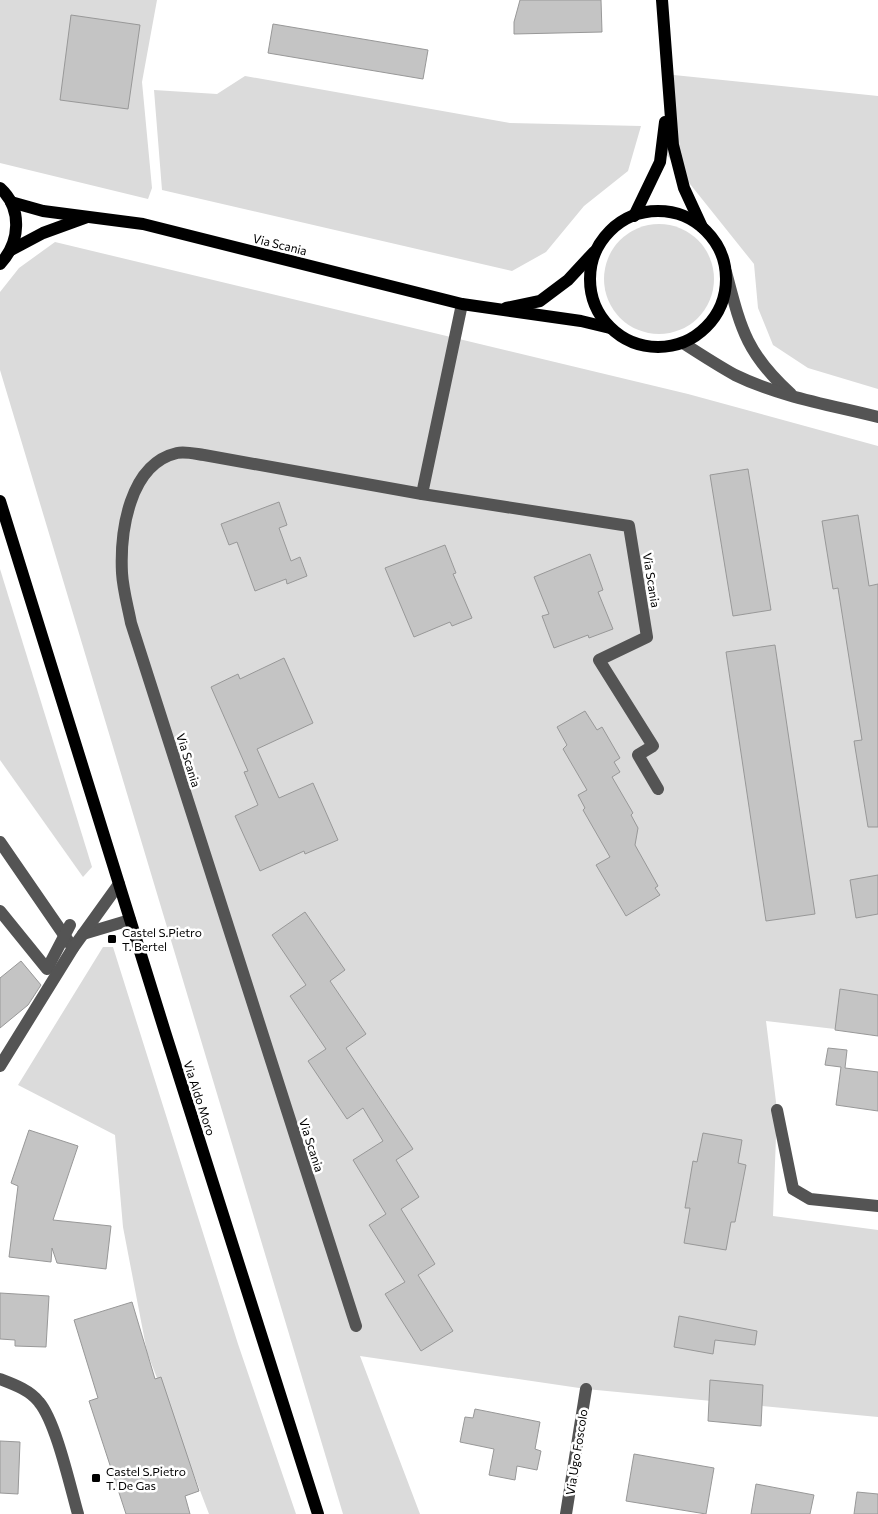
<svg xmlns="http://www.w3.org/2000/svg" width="878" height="1514" font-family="Commissioner,sans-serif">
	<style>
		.green { fill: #dbdbdb }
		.building { fill: #c4c4c4; stroke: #989898 }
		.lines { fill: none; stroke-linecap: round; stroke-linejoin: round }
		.minor { stroke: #545454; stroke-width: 12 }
		.major { stroke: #000; stroke-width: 12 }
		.poi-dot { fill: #000; stroke: #fff; stroke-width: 2 }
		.labels { text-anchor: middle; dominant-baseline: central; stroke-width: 5; stroke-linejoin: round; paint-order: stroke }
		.street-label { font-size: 12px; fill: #000; stroke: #fff }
		.poi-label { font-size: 12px; fill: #000; stroke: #fff; text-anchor: start }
	</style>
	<rect width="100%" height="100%" fill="#fff"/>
	<g class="green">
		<path d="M0,0h157l-15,82 10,106 -4,11 -148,-36z"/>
		<path d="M664,74l214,22v293l-70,-21 -35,-23 -15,-37 -4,-44 -88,-110z"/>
		<path d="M245,76l265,47 131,3 -13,45 -44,35 -38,46 -34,19 -350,-81 -8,-100 63,4z"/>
		<circle cx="659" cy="279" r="55"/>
		<path d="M55,242l633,152 190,52v588l-112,-13 11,89 -4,106 105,14v187l-292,-28 -226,-33 60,158h-77l-343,-1144v-78l19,-24z"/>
		<path d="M0,569l92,298 -9,10 -83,-117z"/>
		<path d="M103,947h10l125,397 58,170h-87l-62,-162 -24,-125 -8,-92 -97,-50z"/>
	</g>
	<g class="building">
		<path d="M520,0h81l1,32 -88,2v-12z"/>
		<path d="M71,15l69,10 -12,84 -68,-9z"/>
		<path d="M273,24l155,26 -5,29 -155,-26z"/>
		<path d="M748,469l23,141 -38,6 -23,-141z"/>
		<path d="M279,502l8,23 -8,3 12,33 9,-4 7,19 -20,8 -1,-5 -31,12 -18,-49 -8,3 -8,-21z"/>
		<path d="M858,515l11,71 9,-2v243h-10l-14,-86 8,-1 -24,-152 -5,1 -11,-68z"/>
		<path d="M445,545l11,28 -3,1 19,44 -20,8 -2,-4 -36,15 -29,-69z"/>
		<path d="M590,554l13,36 -5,2 15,37 -24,9 -1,-3 -34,13 -12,-32 7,-2 -15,-37z"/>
		<path d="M775,645l40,269 -49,7 -40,-269z"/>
		<path d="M284,658l29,65 -56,26 22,49 34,-15 25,57 -33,14 -1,-3 -44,20 -25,-55 23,-11 -14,-33 4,-1 -37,-84 27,-13 2,5z"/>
		<path d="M585,711l12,19 5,-3 18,31 -6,4 6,10 -8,5 21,36 -2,2 7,13 -3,17 23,41 -3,2 5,7 -34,21 -30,-51 14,-8 -27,-47 2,-2 -7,-13 9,-5 -24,-41 4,-4 -10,-18z"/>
		<path d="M878,875v39l-22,4 -6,-38z"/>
		<path d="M305,912l40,58 -15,11 36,53 -20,14 67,101 -17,11 23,37 -18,12 34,55 -17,11 35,56 -32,20 -36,-57 20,-12 -36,-57 17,-11 -33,-54 30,-19 -20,-33 -16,11 -39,-58 18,-12 -36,-53 16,-11 -34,-50z"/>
		<path d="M21,961l20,24 -13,20 -28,23v-50z"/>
		<path d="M840,989l38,6v41l-43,-6z"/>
		<path d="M828,1048l19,2 -2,18 33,4v39l-42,-6 5,-38 -16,-2z"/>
		<path d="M29,1130l49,16 -25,74 58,6 -5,43 -49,-6 -5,-15 -1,14 -42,-5 9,-71 -7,-3z"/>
		<path d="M703,1133l39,7 -4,23 8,2 -11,57h-4l-5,28 -42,-7 6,-35h-5l8,-47 4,1z"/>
		<path d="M0,1293l49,3 -3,51 -31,-1v-6l-15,-1z"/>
		<path d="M132,1302l23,77 6,-2 38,114 -14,5 5,18h-64l-37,-113 9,-3 -24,-78z"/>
		<path d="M679,1316l78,15 -2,14 -40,-5 -2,14 -39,-7z"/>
		<path d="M710,1380l53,5 -2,41 -53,-5z"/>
		<path d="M475,1409l65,13 -5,27 6,2 -4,19 -20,-4 -2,14 -26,-5 5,-26 -34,-7 5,-25 8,1z"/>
		<path d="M0,1441l20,1 -2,52 -18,-1z"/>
		<path d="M634,1454l80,14 -8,46 -80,-13z"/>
		<path d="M756,1484l58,11 -4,19h-59z"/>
		<path d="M857,1492l21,2v20h-24z"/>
	</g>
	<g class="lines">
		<g class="minor">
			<path d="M726,272c15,57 20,81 65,122"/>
			<path d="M683,343c17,11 34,22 52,32 45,22 95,30 143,42"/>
			<path d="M422,494l40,-190"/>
			<path d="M0,842l73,106"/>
			<path d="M0,911l47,58 23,-44"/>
			<path d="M83,934l47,-14"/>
			<path d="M0,1066l73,-118 46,-64"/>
			<path d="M777,1110l16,79 17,10 68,7"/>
			<path d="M356,1326l-225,-703c-3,-16 -8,-33 -9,-50 -2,-41 7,-109 55,-120 8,-2 19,1 27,2l218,39 207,32 18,111 -48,23 54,86 -15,9 20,34"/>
			<path d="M0,1379c13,5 30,11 39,23 17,20 31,84 39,112"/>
			<path d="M566,1514l20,-125"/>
		</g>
		<g class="major">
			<path d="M662,0l11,145 11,43 18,39"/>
			<path d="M0,188c23,21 20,55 0,76"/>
			<path d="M11,202l32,9 100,13 319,80 119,17 29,7"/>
			<circle cx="658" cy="279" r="68"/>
			<path d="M634,216l26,-54 5,-40"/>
			<path d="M11,250l32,-17 44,-16"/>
			<path d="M506,308l34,-7 28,-21 26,-28"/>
			<path d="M0,501l165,531 153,482"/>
		</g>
	</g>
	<g class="poi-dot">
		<rect x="107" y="934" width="10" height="10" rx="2.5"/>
		<rect x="91" y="1473" width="10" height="10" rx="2.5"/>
	</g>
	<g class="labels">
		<g class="street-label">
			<text transform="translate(280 244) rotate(14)">Via Scania</text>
			<text transform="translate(652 580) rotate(81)">Via Scania</text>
			<text transform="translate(189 760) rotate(73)">Via Scania</text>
			<text transform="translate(200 1098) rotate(72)">Via Aldo Moro</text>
			<text transform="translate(312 1145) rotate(72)">Via Scania</text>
			<text transform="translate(576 1452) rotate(-81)">Via Ugo Foscolo</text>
		</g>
		<g class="poi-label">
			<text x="122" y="932">Castel S.Pietro<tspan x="122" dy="14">T. Bertel</tspan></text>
			<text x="106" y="1471">Castel S.Pietro<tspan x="106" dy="14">T. De Gas</tspan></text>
		</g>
	</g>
</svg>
